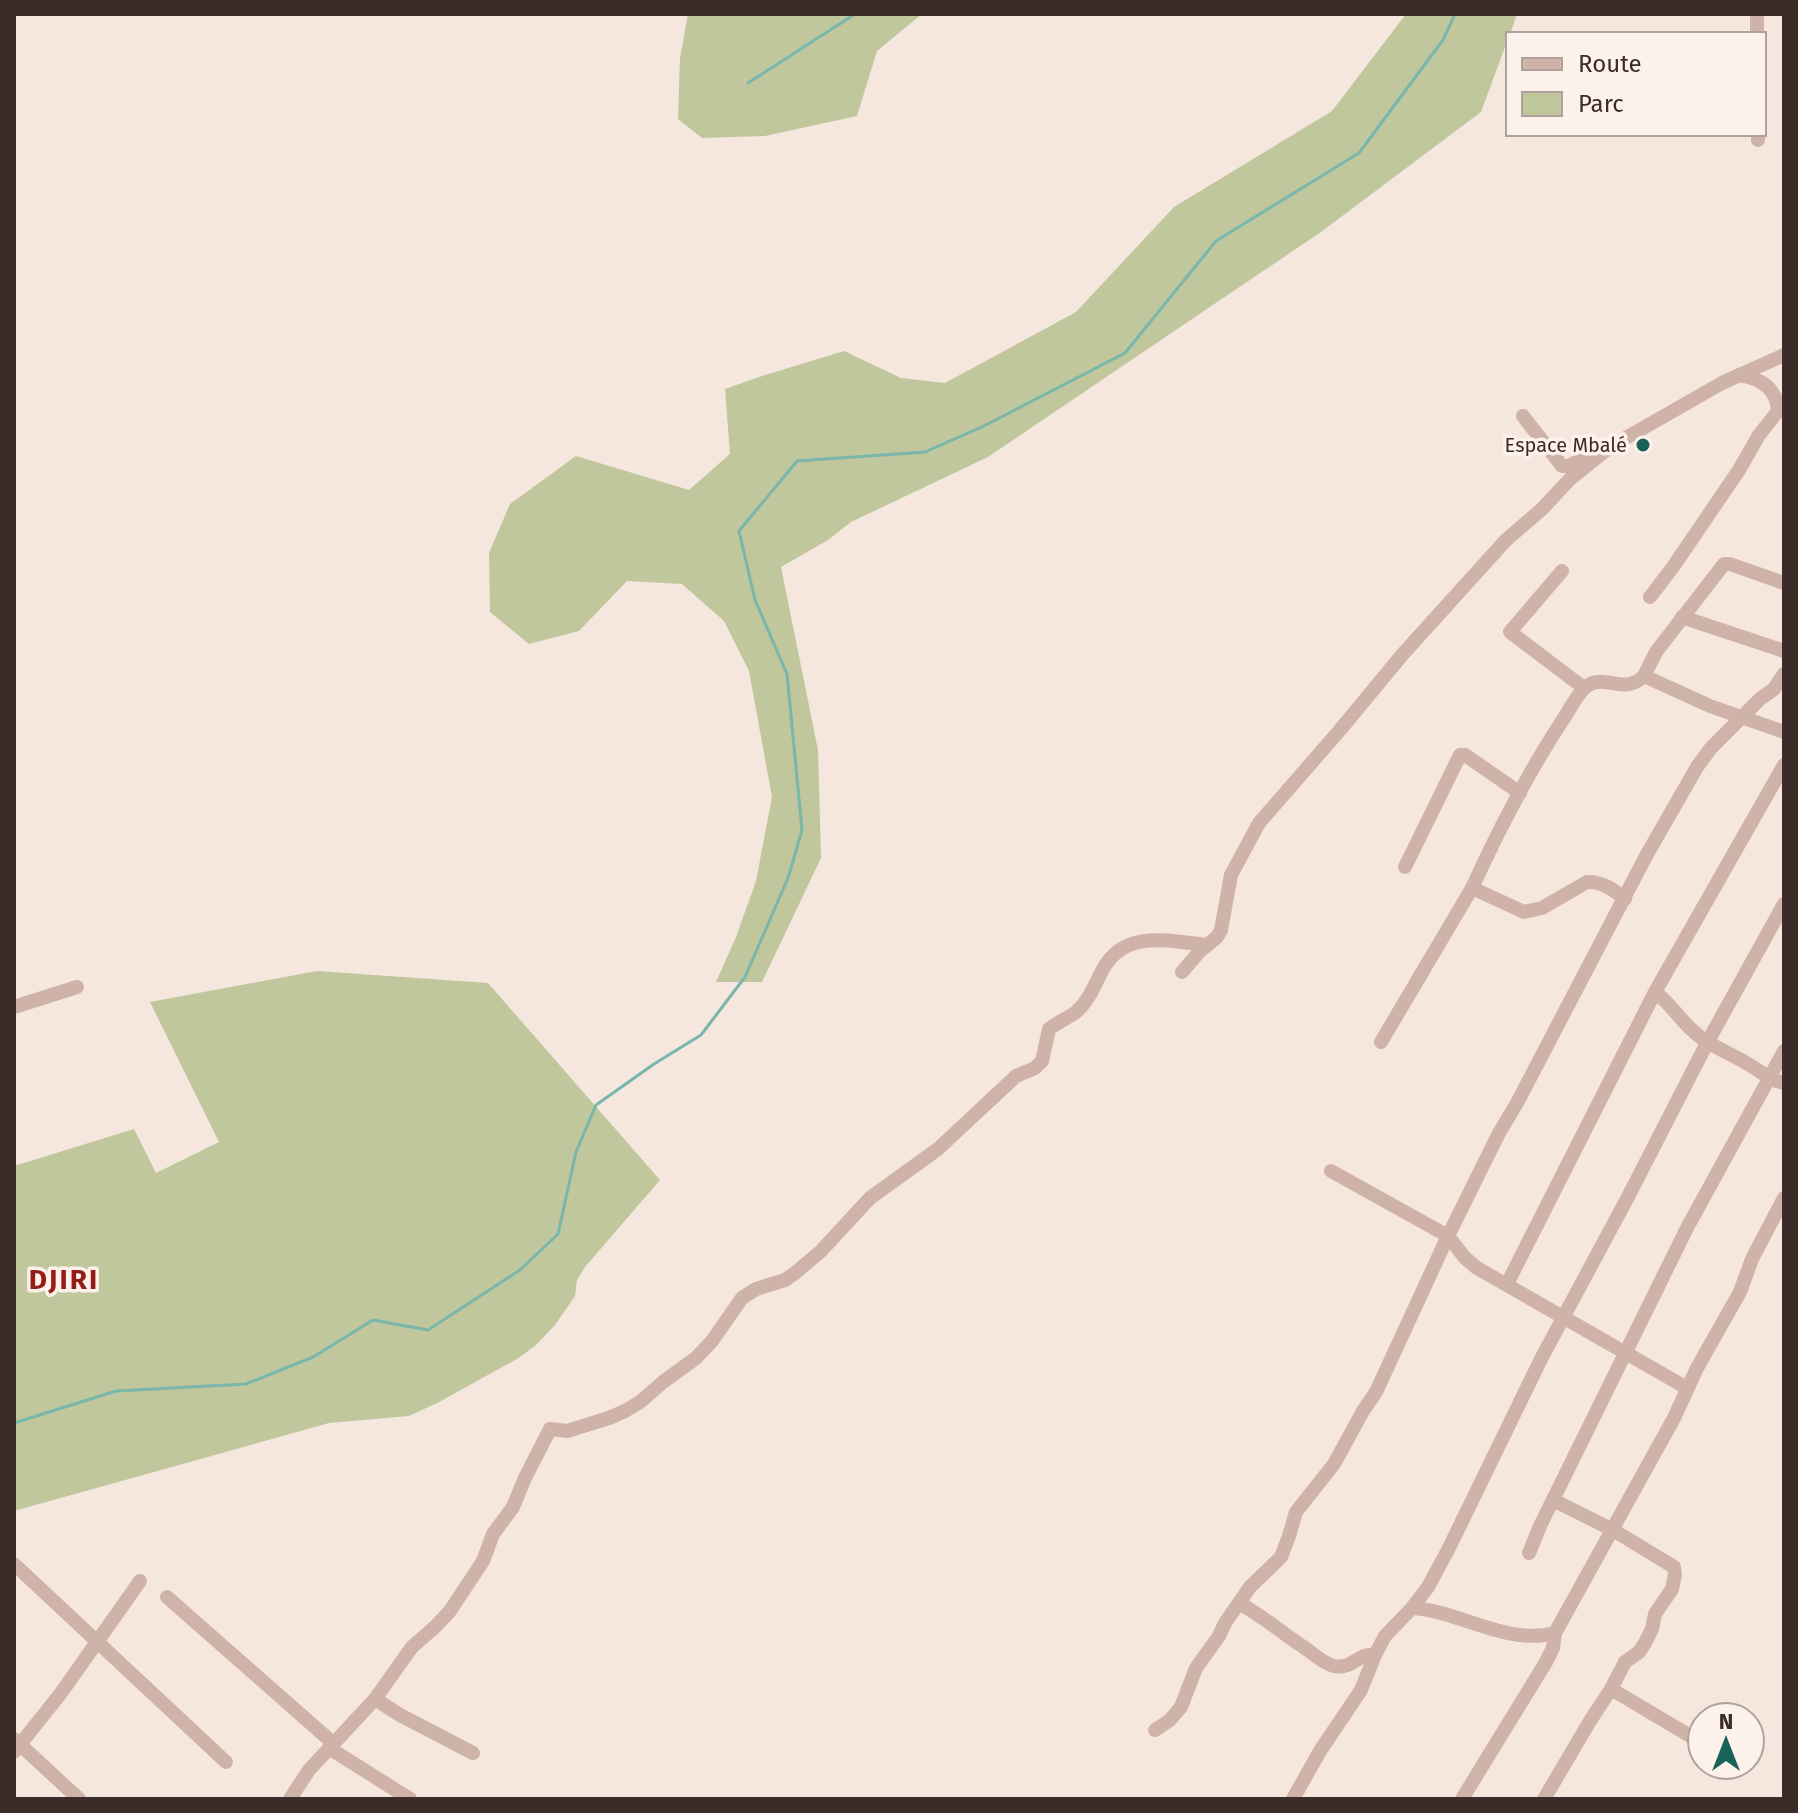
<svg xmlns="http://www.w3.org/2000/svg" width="1798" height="1813" font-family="'Fira Sans',sans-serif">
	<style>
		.green { fill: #c1c79c }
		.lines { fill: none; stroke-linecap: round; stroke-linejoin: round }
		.stream { stroke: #79b6ac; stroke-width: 3 }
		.minor { stroke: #cfb2a8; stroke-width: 14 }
		.poi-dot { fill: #196258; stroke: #fcf1eb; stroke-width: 3 }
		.labels { text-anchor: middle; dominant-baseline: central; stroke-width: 7; stroke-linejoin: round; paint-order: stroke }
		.poi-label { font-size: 20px; fill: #3b2b29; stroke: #fcf1eb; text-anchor: end }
		.district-label { font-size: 28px; font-weight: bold; letter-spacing: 2px; fill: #941d18; stroke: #fcf1eb }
	</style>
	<rect width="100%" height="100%" fill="#f5e6de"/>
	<g class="green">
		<path d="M688,14h234l-45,37 -20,65 -92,20 -63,2 -24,-19 2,-61z"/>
		<path d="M1406,14h111l-7,20h-2v5l-27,73 -160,120 -333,225 -137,65 -23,18 -47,27 37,183 3,108 -59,124h-46l20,-45 20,-56 16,-84 -23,-126 -25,-50 -42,-37 -55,-3 -48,50 -50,13 -39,-32 -1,-59 21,-49 66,-48 113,34 41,-36 -5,-65 34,-12 85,-26 57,27 44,5 131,-71 98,-105 158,-96z"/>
		<path d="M317,971l171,12 172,197 -75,87 -8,13 -2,16 -20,29 -20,21 -18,13 -78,43 -30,14 -80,7 -315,88v-345l120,-37 22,44 63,-31 -69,-140z"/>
	</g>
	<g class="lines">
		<g class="stream">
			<path d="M748,83l107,-69"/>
			<path d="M14,1423l102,-32 130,-7 67,-27 60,-37 55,10 92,-60 38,-36 18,-82 20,-47 58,-41 47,-29 44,-58 43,-99 14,-48 -15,-156 -32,-74 -16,-69 58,-70 128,-9 59,-26 141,-73 91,-112 143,-88 84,-113 12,-26"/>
		</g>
		<g class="minor">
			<path d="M1757,14v20"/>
			<path d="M1758,134v6"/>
			<path d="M1523,416l39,50h7l22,-12"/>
			<path d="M1562,571l-52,61 74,56"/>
			<path d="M1650,597l23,-30 66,-97 20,-35 19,-24c-1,-23 -18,-33 -39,-36"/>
			<path d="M1682,617l102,34"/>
			<path d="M1644,676l12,-24 68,-88h6l54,19"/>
			<path d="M1405,867l55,-112h5l55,38"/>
			<path d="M1472,888l52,24 18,-4 45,-26c15,-1 27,8 38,17"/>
			<path d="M1182,972l18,-21 17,-14 4,-7 10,-55 28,-52 81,-93 62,-75 104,-115 36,-31 28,-30 40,-32 112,-64 62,-28"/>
			<path d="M1655,992c14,10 23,25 36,37 19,19 44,25 65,40 13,8 12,10 28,14"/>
			<path d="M14,1007l63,-20"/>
			<path d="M1381,1042l91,-154c26,-57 56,-115 90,-167 8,-11 15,-28 25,-35 19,-13 36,10 57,-10l66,30 74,26"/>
			<path d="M1331,1171l117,65 17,22 12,10 210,120"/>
			<path d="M1507,1284l148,-292 129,-227"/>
			<path d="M1529,1553l11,-27 147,-298 97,-177"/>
			<path d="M14,1564l212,198"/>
			<path d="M167,1597l166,146"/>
			<path d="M1239,1603c22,12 42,29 63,43 10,6 20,17 32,20 18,4 25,-14 41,-11"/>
			<path d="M1412,1608c48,3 95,38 143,25"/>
			<path d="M1611,1689l91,54"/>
			<path d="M375,1699l25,16 73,38"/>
			<path d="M1155,1730l15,-10 11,-13 15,-39 23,-32 6,-13 25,-36 31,-30 8,-21 7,-24 38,-48 29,-53 13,-19 72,-156 51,-103 18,-30 129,-247 51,-89 14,-19 49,-49 14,-10 10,-15"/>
			<path d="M14,1739l65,60"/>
			<path d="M329,1748l81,51"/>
			<path d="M14,1752l47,-59 79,-112"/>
			<path d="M290,1799l19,-29 66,-71 37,-52 23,-20 15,-16 33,-50 10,-27 20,-27 12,-29 25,-49 17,2 42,-13 16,-7 15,-9 23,-20 33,-24 16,-17 30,-43 14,-9 29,-9 10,-7 26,-22 49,-53 68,-49 78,-73 19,-8 7,-7 7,-32c9,-7 19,-11 27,-17 13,-11 19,-28 27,-43 22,-40 66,-28 104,-24"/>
			<path d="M1293,1799l27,-48 41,-61 14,-35 10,-19 27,-28 16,-21 21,-39 92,-189 88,-164 78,-152 77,-139"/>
			<path d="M1462,1799l84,-137 7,-14 2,-15 119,-215 23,-50 43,-76 12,-33 32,-61"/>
			<path d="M1544,1799l46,-78 21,-32 14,-27 14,-10 6,-9 7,-14 3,-15 17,-25 3,-14 -1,-8 -61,-37 -60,-30"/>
		</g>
	</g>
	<circle class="poi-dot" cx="1643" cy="445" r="8"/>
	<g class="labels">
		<g class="poi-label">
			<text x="1627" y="445">Espace Mbalé</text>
		</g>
		<g class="district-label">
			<text x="64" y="1279">DJIRI</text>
		</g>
	</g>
	<rect width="1798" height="1813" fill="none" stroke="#3b2b29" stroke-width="32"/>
	<rect x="1506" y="32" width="260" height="104" fill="#fcf1eb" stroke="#afa29d" stroke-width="2"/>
	<rect x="1522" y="58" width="40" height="12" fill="#cfb2a8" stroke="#afa29d" stroke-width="2"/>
	<text x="1578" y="72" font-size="24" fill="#3b2b29">Route</text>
	<rect x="1522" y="92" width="40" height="24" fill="#c1c79c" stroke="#afa29d" stroke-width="2"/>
	<text x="1578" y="112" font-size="24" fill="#3b2b29">Parc</text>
	<g transform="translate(1726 1741)"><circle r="38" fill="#fcf1eb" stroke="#afa29d" stroke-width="2"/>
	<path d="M0-6L14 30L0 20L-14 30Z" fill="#196258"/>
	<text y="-12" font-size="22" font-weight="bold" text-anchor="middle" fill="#3b2b29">N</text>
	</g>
</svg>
